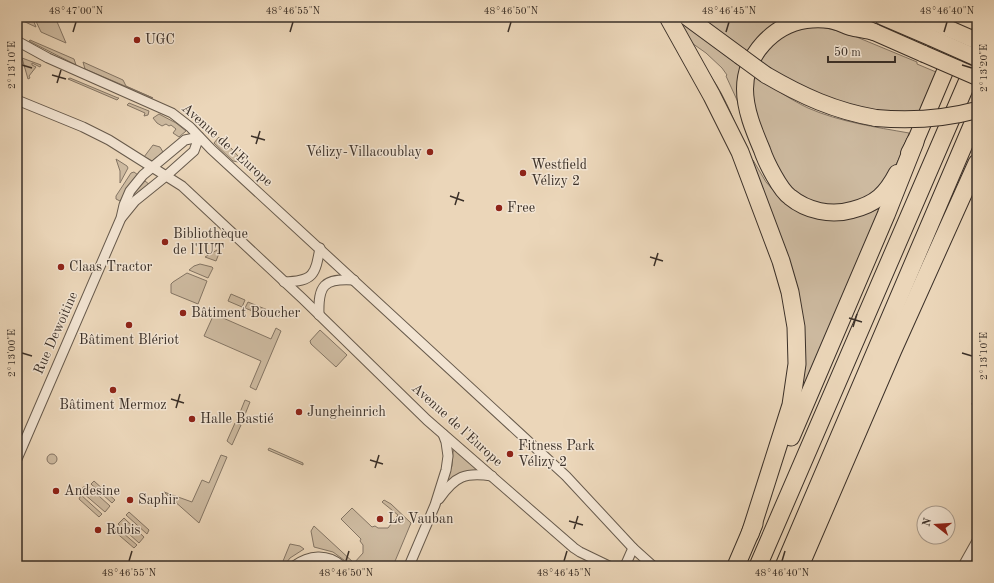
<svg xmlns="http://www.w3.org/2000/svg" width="994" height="583" font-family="'Old Standard TT',serif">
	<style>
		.green { fill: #cdbaa0; stroke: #847564 }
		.water { fill: #af9e88; stroke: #817262 }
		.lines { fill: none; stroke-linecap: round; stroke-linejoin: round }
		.minor-casing { stroke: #675a4c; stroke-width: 11 }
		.trunk-casing { stroke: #3b3028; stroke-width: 18 }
		.motorway-casing { stroke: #3b3028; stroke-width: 19 }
		.minor { stroke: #f2e4d2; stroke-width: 9 }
		.trunk { stroke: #ebd6b9; stroke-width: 16 }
		.motorway { stroke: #ebd6b9; stroke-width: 17 }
		.trunk-bridge-casing { stroke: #3b3028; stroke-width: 18; stroke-linecap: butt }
		.trunk-bridge { stroke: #ebd6b9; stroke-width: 16 }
		.ticks { fill: none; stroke: #3b3028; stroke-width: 1.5 }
		.poi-dot { fill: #8f2418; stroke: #f2e4d2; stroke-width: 1.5 }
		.labels { text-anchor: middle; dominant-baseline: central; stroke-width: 3; stroke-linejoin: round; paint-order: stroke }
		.poi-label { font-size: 14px; fill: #3b3028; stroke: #f2e4d2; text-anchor: start }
		.street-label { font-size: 14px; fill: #3b3028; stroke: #f2e4d2 }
		.neatline { fill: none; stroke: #3b3028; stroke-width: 1.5 }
		.ticks-label { font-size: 10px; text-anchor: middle; fill: #3b3028 }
	</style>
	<rect width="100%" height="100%" fill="#ebd6b9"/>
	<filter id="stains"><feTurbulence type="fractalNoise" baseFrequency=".005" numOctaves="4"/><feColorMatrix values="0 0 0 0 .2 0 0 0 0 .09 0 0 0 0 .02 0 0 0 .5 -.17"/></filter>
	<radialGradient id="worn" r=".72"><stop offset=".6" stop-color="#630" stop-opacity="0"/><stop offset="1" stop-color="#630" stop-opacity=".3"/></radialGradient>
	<g class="green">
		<path d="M25,17h7l4,10 -13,-6z"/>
		<path d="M34,17h21l11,26 -25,-11z"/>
		<path d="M698,17h101l-51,39z"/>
		<path d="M679,20l63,48 -1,45 -4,-13 -11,-24 1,-1 -5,-7 -16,-15 -17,-12z"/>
		<path d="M817,26l30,7 70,29v2l19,8 -18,43 -40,-3 -61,-16 -59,-34c15,-25 30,-32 59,-36z"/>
		<path d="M30,40l44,19 2,6 -47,-24z"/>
		<path d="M22,58l19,7 -1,2 -8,-4v2l4,2 -7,9 1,2 -2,1z"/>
		<path d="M83,62l40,18 3,6 27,12 -68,-29z"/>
		<path d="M704,67c19,24 28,48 39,76z"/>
		<path d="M753,75c18,11 36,24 55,33 32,14 67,19 101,25 -6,17 -13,36 -25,49 -27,32 -73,30 -99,0 -13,-15 -18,-38 -24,-56 -3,-7 -7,-16 -9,-23 -1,-9 1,-19 1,-28z"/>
		<path d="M70,78l48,20h1l-2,2 -49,-21z"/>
		<path d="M129,103l20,8 -1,4 -4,1 1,-3 -18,-8z"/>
		<path d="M159,114l17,9 10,8 -7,6 -6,-4 3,-4 -5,-4 -2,1 -3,-2 -4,2 -5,-3 -4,-5z"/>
		<path d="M219,137l12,11 13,15 -11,-2 -19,-18z"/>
		<path d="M153,145l7,2 3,5 -11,9 -8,-4z"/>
		<path d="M116,159l11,7 1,2 -8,15v-12z"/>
		<path d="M753,160l13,22 16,18 89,12 9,-4 -82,198 4,-49 -53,-195z"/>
		<path d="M134,172l4,3 -18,26 -4,-2v-3l15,-23z"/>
		<path d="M145,181l5,4 -20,17 5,-10z"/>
		<path d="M217,250l3,1 -4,10 -11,-4z"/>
		<path d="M200,264l12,3 1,1 -5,10 -19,-8 5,-4z"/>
		<path d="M187,273l20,8 -9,23 -27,-11v-9l2,-2z"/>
		<path d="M231,294l14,6 -3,7 -14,-6z"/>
		<path d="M248,302l22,9 -3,6 -22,-9z"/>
		<path d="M214,314l57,25 5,-11 5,3 -25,59 -6,-3 11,-26 -57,-25z"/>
		<path d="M320,330l27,25 -11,12 -25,-23 -1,-3z"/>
		<path d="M245,400l5,2 -8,20 -5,-2z"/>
		<path d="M235,423l6,2 -9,20 -5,-4z"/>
		<path d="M269,448l34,15v2l-35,-15z"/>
		<path d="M455,448l3,2 20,20 -1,2 -34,17 9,-23 1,-14z"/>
		<circle cx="52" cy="459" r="5"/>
		<path d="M221,455l6,2 -28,66 -35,-31 28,10 10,-22 7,3z"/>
		<path d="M94,481l21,19 -3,3 -21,-19z"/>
		<path d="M83,487h6l21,19 -5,6 -22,-19z"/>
		<path d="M81,495l21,19 -3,3 -20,-18z"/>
		<path d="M384,500l7,4 20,19 -18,43h-41l-19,-14 -19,-5 -3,-16 3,-5 40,37 9,-10v-8l-3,-4 1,-2 -20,-20 11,-11 20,19 3,-1 3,2h10l10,-13 -16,-13z"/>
		<path d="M129,512l20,18 -2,4 -21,-19z"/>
		<path d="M124,518l20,19 -5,6 -21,-19z"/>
		<path d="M116,527l21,18 -3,3 -21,-18z"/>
		<path d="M290,544l10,2 4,3 -14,9 -6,8h-3z"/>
		<path d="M324,560l13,6h-36l11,-4z"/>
	</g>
	<path class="water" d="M977,388v25l-5,-9z"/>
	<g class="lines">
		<defs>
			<g id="minor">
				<path d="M17,41l31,17 124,55 18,14 21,22 355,327 67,72 20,18"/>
				<path d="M17,100l66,27 26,13 73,46 121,113 124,121 147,128 6,4 29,14"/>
				<path d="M122,217l13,-16 31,-25 28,-25 5,-14"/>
				<path d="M284,282c30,-1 31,-7 36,-34"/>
				<path d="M319,315c-1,-30 5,-37 35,-35"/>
				<path d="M17,459l104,-241 3,-13 6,-14 13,-16 42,-35 14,-3"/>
				<path d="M439,499c16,-23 26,-27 53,-23"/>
				<path d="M294,566c15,-11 33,-13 48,0"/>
				<path d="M409,566l26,-61 11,-35 2,-14 -2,-14 -3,-8"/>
				<path d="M625,566l8,-18"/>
				<path d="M963,566l14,-25"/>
			</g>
			<g id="trunk">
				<path d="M687,17l53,39"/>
				<path d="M883,17l49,21"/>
				<path d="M921,17l17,7"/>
				<path d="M865,28l59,26"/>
				<path d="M874,32c-8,-2 -16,-3 -24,-5 -6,-2 -13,-6 -20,-7 -7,-1 -17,-1 -24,0 -33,5 -61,35 -61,69 0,21 9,42 17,61 4,12 18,40 28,47 17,14 41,19 62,13 24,-6 34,-16 45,-37"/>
				<path d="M766,75c36,21 69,36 110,43"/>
				<path d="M909,153l6,-11 53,-125"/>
			</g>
			<g id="motorway">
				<path d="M668,17l44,79 28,56 41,109 9,31 6,35 1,37 -6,41 -41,129"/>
				<path d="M791,437l95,-222 29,-73"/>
				<path d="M736,566l18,-42"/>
				<path d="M758,566l219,-507"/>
				<path d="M784,566l193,-452"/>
				<path d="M800,566l93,-216 84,-187"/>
			</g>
		</defs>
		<use href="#minor" class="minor-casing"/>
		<use href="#trunk" class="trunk-casing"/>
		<use href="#motorway" class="motorway-casing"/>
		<use href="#minor" class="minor"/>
		<use href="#trunk" class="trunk"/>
		<use href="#motorway" class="motorway"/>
		<defs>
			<g id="trunk-bridge">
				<path d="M938,24l39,17"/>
				<path d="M932,38l45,20"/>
				<path d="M924,54l53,23"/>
				<path d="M740,56l26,19"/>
				<path d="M876,118c34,3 68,1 101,-8"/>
			</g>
		</defs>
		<use href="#trunk-bridge" class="trunk-bridge-casing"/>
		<use href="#trunk-bridge" class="trunk-bridge"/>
	</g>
	<path class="ticks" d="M73,32l3,-10M290,32l3,-10M508,32l3,-10M726,32l3,-10M944,32l3,-10M22,65l10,3M962,65l10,3M52,75l14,4M57,83l4,-13M251,136l14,4M256,144l4,-13M450,196l14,5M455,205l4,-13M650,257l13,4M654,266l4,-13M849,318l13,4M853,327l4,-13M22,353l10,3M962,353l10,3M171,399l13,4M176,408l4,-14M370,460l13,4M375,468l4,-13M569,521l14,4M574,529l4,-13M129,561l3,-10M346,561l3,-10M564,561l3,-10M782,561l3,-10"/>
	<g class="poi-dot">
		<circle cx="137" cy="40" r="4"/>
		<circle cx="430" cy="152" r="4"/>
		<circle cx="523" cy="173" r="4"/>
		<circle cx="499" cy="208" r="4"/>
		<circle cx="165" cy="242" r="4"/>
		<circle cx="61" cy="267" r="4"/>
		<circle cx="183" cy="313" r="4"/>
		<circle cx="129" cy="325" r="4"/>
		<circle cx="113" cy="390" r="4"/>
		<circle cx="299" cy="412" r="4"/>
		<circle cx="192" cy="419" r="4"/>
		<circle cx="510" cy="454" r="4"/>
		<circle cx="56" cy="491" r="4"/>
		<circle cx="130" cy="500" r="4"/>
		<circle cx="380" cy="519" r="4"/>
		<circle cx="98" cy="530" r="4"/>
	</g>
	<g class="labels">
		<g class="poi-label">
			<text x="145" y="40">UGC</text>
			<text x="422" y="152" text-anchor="end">Vélizy-Villacoublay</text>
			<text x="531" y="165">Westfield<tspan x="531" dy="16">Vélizy 2</tspan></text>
			<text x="507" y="208">Free</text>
			<text x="173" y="234">Bibliothèque<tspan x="173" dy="16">de l'IUT</tspan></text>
			<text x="69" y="267">Claas Tractor</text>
			<text x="191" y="313">Bâtiment Boucher</text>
			<text x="129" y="340" text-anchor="middle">Bâtiment Blériot</text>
			<text x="113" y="405" text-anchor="middle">Bâtiment Mermoz</text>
			<text x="307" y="412">Jungheinrich</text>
			<text x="200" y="419">Halle Bastié</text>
			<text x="518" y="446">Fitness Park<tspan x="518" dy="16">Vélizy 2</tspan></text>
			<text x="64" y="491">Andesine</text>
			<text x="138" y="500">Saphir</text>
			<text x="388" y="519">Le Vauban</text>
			<text x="106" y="530">Rubis</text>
		</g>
		<g class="street-label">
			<text transform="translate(227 145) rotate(42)">Avenue de l'Europe</text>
			<text transform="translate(56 333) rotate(-66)">Rue Dewoitine</text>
			<text transform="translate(457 425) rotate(42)">Avenue de l'Europe</text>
		</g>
	</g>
	<rect width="994" height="583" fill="none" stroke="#ebd6b9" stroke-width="44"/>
	<g transform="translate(936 525) rotate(287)"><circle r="19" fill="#f2e4d2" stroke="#a99c8e"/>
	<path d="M0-3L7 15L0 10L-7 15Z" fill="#8f2418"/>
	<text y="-6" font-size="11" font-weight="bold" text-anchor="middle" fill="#3b3028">N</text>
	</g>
	<path d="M828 56v6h67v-6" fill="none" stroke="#3b3028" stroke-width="2"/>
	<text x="834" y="56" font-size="12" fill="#3b3028" stroke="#f2e4d2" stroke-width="3" paint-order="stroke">50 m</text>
	<rect x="22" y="22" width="950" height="539" class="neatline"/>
	<g class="ticks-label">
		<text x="76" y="14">48°47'00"N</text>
		<text x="293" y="14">48°46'55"N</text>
		<text x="511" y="14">48°46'50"N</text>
		<text x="729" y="14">48°46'45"N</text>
		<text x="947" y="14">48°46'40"N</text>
		<text transform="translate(11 65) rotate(-90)" y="4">2°13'10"E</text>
		<text transform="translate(983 68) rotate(-90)" y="4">2°13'20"E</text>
		<text transform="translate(11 353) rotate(-90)" y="4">2°13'00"E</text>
		<text transform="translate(983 356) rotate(-90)" y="4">2°13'10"E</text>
		<text x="129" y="576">48°46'55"N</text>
		<text x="346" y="576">48°46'50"N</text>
		<text x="564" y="576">48°46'45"N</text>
		<text x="782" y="576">48°46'40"N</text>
	</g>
	<rect width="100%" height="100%" filter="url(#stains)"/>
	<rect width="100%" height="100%" fill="url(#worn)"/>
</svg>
